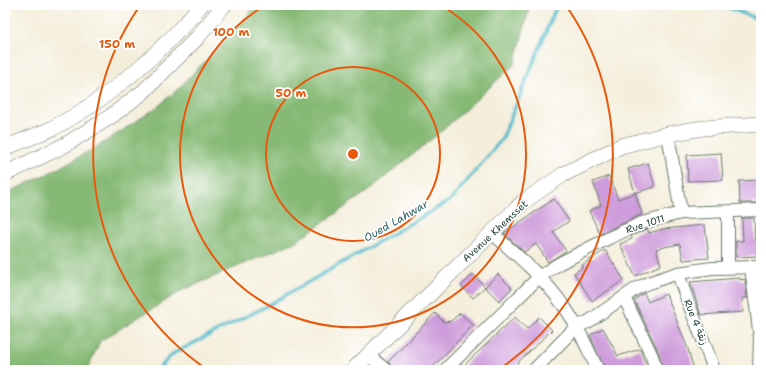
<svg xmlns="http://www.w3.org/2000/svg" width="766" height="375" font-family="'Shantell Sans','Playpen Sans Arabic',sans-serif">
	<style>
		.forest { fill: #85b974; stroke: #527b54 }
		.lines { fill: none; stroke-linecap: round; stroke-linejoin: round }
		.stream { stroke: #4ebac9; stroke-width: 3.5 }
		.building { fill: #cd9ada }
		.minor-casing { stroke: #6a7b6e; stroke-width: 14 }
		.tertiary-casing { stroke: #6a7b6e; stroke-width: 16 }
		.minor { stroke: #fff; stroke-width: 12 }
		.tertiary { stroke: #fff; stroke-width: 15 }
		.ring { fill: none; stroke: #e8590c; stroke-width: 2 }
		.labels { text-anchor: middle; dominant-baseline: central; stroke-width: 3.5; stroke-linejoin: round; paint-order: stroke }
		.street-label { font-size: 10px; fill: #1f3d34; stroke: #fff }
		.water-label { font-size: 11px; font-style: italic; fill: #2d6261; stroke: #fff }
		.centre { fill: #e8590c; stroke: #fff; stroke-width: 2 }
		.ring-label { font-size: 12px; text-anchor: middle; font-weight: bold; fill: #e8590c; stroke: #fff; stroke-width: 3.5; stroke-linejoin: round; paint-order: stroke }
	</style>
	<rect width="100%" height="100%" fill="#fff"/>
	<filter id="ink" filterUnits="userSpaceOnUse"><feTurbulence type="fractalNoise" baseFrequency=".025" numOctaves="2"/><feDisplacementMap in="SourceGraphic" scale="8" xChannelSelector="R" yChannelSelector="G"/><feConvolveMatrix kernelMatrix="1 2 1 2 8 2 1 2 1" color-interpolation-filters="sRGB"/></filter>
	<filter id="wash" filterUnits="userSpaceOnUse"><feTurbulence type="fractalNoise" baseFrequency=".012" numOctaves="4" result="noise"/><feDisplacementMap in="SourceGraphic" scale="16" xChannelSelector="R" yChannelSelector="G"/><feGaussianBlur stdDeviation="0.9" result="paint"/><feColorMatrix in="noise" values="0 0 0 0 0 0 0 0 0 0 0 0 0 0 0 0 0 1.4 0 .05"/><feComposite in="paint" operator="in"/></filter>
	<g filter="url(#wash)">
		<rect width="100%" height="100%" fill="#f4eedb"/>
		<path class="forest" d="M256,5h274l-15,59 -71,65 -76,62 -73,51 -112,48 -83,51 -13,29h-82v-176l54,-26 44,-25 53,-35 21,-18 59,-61z"/>
		<g class="lines">
			<g class="stream">
				<path d="M721,5l40,15"/>
				<path d="M157,370l17,-17 91,-46 186,-107 51,-61 55,-134"/>
			</g>
		</g>
		<g id="blocks">
			<g class="building">
				<path d="M721,153l2,27 -35,1 -1,-26z"/>
				<path d="M648,163l7,24 -20,6 -7,-24z"/>
				<path d="M609,176l9,23 17,-6 7,21 -42,20 -11,-23 12,-6 -8,-23z"/>
				<path d="M761,180v23h-21l-1,-22z"/>
				<path d="M554,199l15,22 -16,11 13,19 -18,11 -12,-18 -12,8 -20,-19z"/>
				<path d="M742,218h12l1,22h6v16l-25,1v-16h7z"/>
				<path d="M705,225l4,33 -26,2 -3,-16 -11,2 -13,3 5,16 -26,11 -15,-32 12,-5 -1,-3 16,-7 2,4 14,-4z"/>
				<path d="M605,250l19,30 -32,21 -18,-28 9,-6 -1,-2z"/>
				<path d="M473,274l12,13 -12,11 -12,-12z"/>
				<path d="M498,274l14,14 -13,13 -14,-14z"/>
				<path d="M740,278v2l5,-1 2,19h-5l1,14 -42,3 -11,-33z"/>
				<path d="M644,293l4,9 18,-8 22,55 6,21h-31l-4,-17 -25,-53z"/>
				<path d="M435,313l9,9 7,-1 9,-8 13,12 -43,45h-35l-7,-8z"/>
				<path d="M515,317l12,12 12,-12 13,13 -42,40h-51z"/>
				<path d="M603,328l15,28 22,-7 8,21h-43l-15,-35z"/>
			</g>
		</g>
	</g>
	<g filter="url(#ink)">
		<use href="#blocks" fill-opacity="0" stroke="#6a7b6e" stroke-width="1"/>
		<g class="lines">
			<defs>
				<g id="minor">
					<path d="M668,134l13,79"/>
					<path d="M728,212v55"/>
					<path d="M492,233c25,22 51,44 71,72 15,20 24,43 35,65"/>
					<path d="M751,267l9,71 -1,32"/>
					<path d="M678,273c10,33 25,64 36,97"/>
					<path d="M624,297l28,59 4,14"/>
					<path d="M368,355l18,15"/>
					<path d="M445,370l95,-94 20,-13 49,-25 33,-15 39,-10 80,-3"/>
					<path d="M534,370l43,-44 11,-4 49,-34 11,-5 30,-10 34,-5 49,-1"/>
				</g>
				<g id="tertiary">
					<path d="M5,148c16,-7 32,-13 48,-20 52,-27 111,-77 148,-123"/>
					<path d="M5,174l60,-29 45,-28 33,-25 54,-54 27,-33"/>
					<path d="M353,370l170,-168 41,-28 57,-28 47,-12 35,-6 58,-4"/>
				</g>
			</defs>
			<use href="#minor" class="minor-casing"/>
			<use href="#tertiary" class="tertiary-casing"/>
			<use href="#minor" class="minor"/>
			<use href="#tertiary" class="tertiary"/>
		</g>
	</g>
	<g class="ring">
		<circle cx="353" cy="154" r="87"/>
		<path d="M442 6A173 173 0 1 1 264 6"/>
		<path d="M208 370A260 260 0 0 1 139 7M567 7A260 260 0 0 1 498 370"/>
	</g>
	<g class="labels">
		<g class="street-label">
			<text transform="translate(645 224) rotate(-18)">Rue 1011</text>
			<text transform="translate(495 231) rotate(-43)">Avenue Khemsset</text>
			<text transform="translate(696 322) rotate(68)">Rue 4 زنقة</text>
		</g>
		<g class="water-label">
			<text transform="translate(396 221) rotate(-30)">Oued Lahwar</text>
		</g>
	</g>
	<circle cx="353" cy="154" r="6" class="centre"/>
	<g class="ring-label">
		<text x="231" y="36">100 m</text>
		<text x="117" y="48">150 m</text>
		<text x="291" y="97">50 m</text>
	</g>
	<rect width="766" height="375" fill="none" stroke="#fff" stroke-width="20"/>
</svg>
